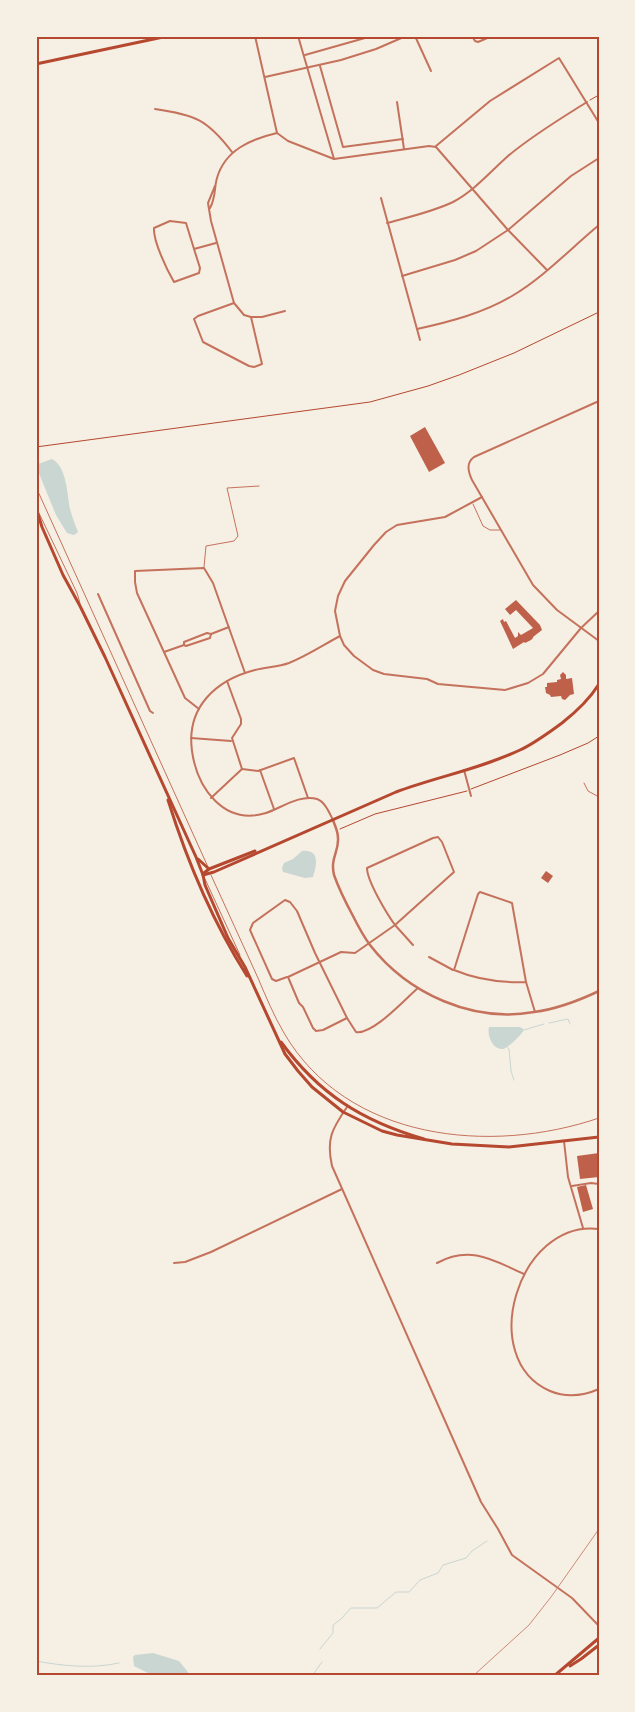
<svg xmlns="http://www.w3.org/2000/svg" width="635" height="1712" font-family="Lato,sans-serif">
	<style>
		.water { fill: #c9d6d2 }
		.lines { fill: none; stroke-linecap: round; stroke-linejoin: round }
		.stream { stroke: #c9d6d2; stroke-width: 1 }
		.building { fill: #bf614a }
		.path { stroke: #b5482f; stroke-width: 1 }
		.service { stroke: #c5725c; stroke-width: 1 }
		.minor { stroke: #c5725c; stroke-width: 2 }
		.tertiary { stroke: #c5725c; stroke-width: 2.5 }
		.secondary { stroke: #b5482f; stroke-width: 3 }
		.tram { stroke: #cf8b77; stroke-width: 1 }
		.neatline { fill: none; stroke: #b5482f; stroke-width: 2 }
	</style>
	<rect width="100%" height="100%" fill="#f6efe4"/>
	<g class="water">
		<path d="M52,459c15,8 15,35 18,50 2,8 5,15 8,23l-4,3 -7,-2 -11,-18 -18,-44v-7z"/>
		<path d="M302,851c18,-2 15,14 11,26l-8,1 -22,-6 -1,-4 2,-5 9,-4z"/>
		<path d="M489,1027h30l3,1 2,2c-3,5 -16,18 -21,19 -11,1 -16,-14 -14,-22z"/>
		<path d="M153,1653l26,8 12,15h-37l-20,-10 -1,-9 2,-2z"/>
	</g>
	<g class="lines">
		<g class="stream">
			<path d="M549,1023l19,-4 2,5"/>
			<path d="M524,1030l20,-6"/>
			<path d="M507,1047l2,2 2,22 3,9"/>
			<path d="M320,1649l13,-16v-8l8,-6 10,-11h26l19,-16h13l11,-12 18,-7 5,-8 23,-7 6,-7 15,-10"/>
			<path d="M36,1661c27,5 56,8 83,2"/>
			<path d="M312,1676l10,-14"/>
		</g>
	</g>
	<g class="building">
		<path d="M425,427l20,36 -16,9 -19,-36z"/>
		<path d="M516,600l24,25 2,5 -9,7v1l-2,2 -6,3 -1,-1 -11,7 -13,-28 3,-2 1,3 2,-1 9,17 3,-2v-4l3,3 12,-7 -17,-18 -6,5 -5,-6z"/>
		<path d="M563,672l3,3v4l6,-1 2,16 -4,1 -5,5 -3,-1 -1,-3 -10,1 -1,-2 -4,-2 -1,-6h2v-4l10,-1v-2l4,-1 -1,-4z"/>
		<path d="M546,871l7,5 -5,7 -7,-5z"/>
		<path d="M599,1153v24l-19,2 -3,-23z"/>
		<path d="M586,1185l7,24 -10,3 -6,-25z"/>
	</g>
	<g class="lines">
		<g class="path">
			<path d="M590,100l9,-5"/>
			<path d="M36,447l334,-45 58,-16 31,-11 55,-22 85,-41"/>
			<path d="M471,789l89,-34 28,-12 11,-7"/>
			<path d="M340,829l35,-15 92,-23"/>
		</g>
		<g class="service">
			<path d="M36,487l172,380"/>
			<path d="M473,504l10,22 7,4h10"/>
			<path d="M38,511l39,82 3,10"/>
			<path d="M204,567l2,-21 28,-5 4,-5 -11,-48 32,-2"/>
			<path d="M584,783l4,8 11,6"/>
			<path d="M211,875c16,34 31,69 47,103 8,19 16,38 26,55 63,108 207,122 315,85"/>
			<path d="M205,879l35,76"/>
		</g>
		<g class="minor">
			<path d="M255,36l22,97"/>
			<path d="M298,36l36,123"/>
			<path d="M415,36l16,35"/>
			<path d="M472,36l3,5 3,1 14,-6"/>
			<path d="M305,55l67,-19"/>
			<path d="M320,66l23,81 60,-8"/>
			<path d="M265,77l76,-17 35,-11 30,-13"/>
			<path d="M397,102l7,47"/>
			<path d="M155,109c40,6 52,10 77,43"/>
			<path d="M277,133l11,8 46,18 95,-13 7,1 72,83 39,40"/>
			<path d="M436,146l54,-45 69,-43 40,65"/>
			<path d="M215,186l-7,17 3,18 23,82 10,12 7,2h11l23,-6"/>
			<path d="M381,198l39,142"/>
			<path d="M210,208c6,-11 4,-20 7,-30 8,-28 34,-39 60,-45"/>
			<path d="M387,223c22,-6 45,-11 66,-21 21,-11 37,-30 55,-46 25,-21 52,-37 79,-54"/>
			<path d="M194,249l-8,-26 -16,-2 -16,7c-1,13 13,42 20,54l25,-9 1,-5 -6,-19 22,-6"/>
			<path d="M402,276l53,-16 21,-9 32,-21 63,-54 28,-18"/>
			<path d="M234,303l-36,13 -4,3 9,23 46,24 5,1 8,-3 -11,-47"/>
			<path d="M417,329c32,-7 67,-16 95,-33 32,-19 58,-47 87,-71"/>
			<path d="M599,401l-125,56c-8,6 -6,14 -2,23l61,105 24,25 42,31"/>
			<path d="M482,497l-37,20 -48,8 -11,7 -12,13 -29,36 -7,15 -3,15 5,25 4,9 10,11 19,14 11,4 43,5 11,5 67,6 23,-7 15,-9 38,-46 18,-17"/>
			<path d="M98,594l52,117 3,2"/>
			<path d="M184,644v-2l23,-9 4,1 18,-7"/>
			<path d="M164,652l20,-7 2,1 24,-8 1,-4"/>
			<path d="M227,681l14,38v5l-9,14 10,31 16,2 36,-13 14,40"/>
			<path d="M199,709l-14,-11 -48,-105 -2,-11v-11l69,-3 9,15 32,90"/>
			<path d="M191,738l40,3"/>
			<path d="M260,770l14,39"/>
			<path d="M464,770l7,26"/>
			<path d="M211,798l31,-29"/>
			<path d="M333,820c-4,-8 -8,-18 -16,-21 -17,-5 -36,9 -51,14 -42,13 -69,-25 -74,-62 -6,-44 24,-71 63,-81 11,-3 23,-3 34,-7 18,-7 34,-18 51,-27"/>
			<path d="M413,945l-18,-20 59,-53 -12,-30 -4,-5 -5,1 -66,30c0,13 20,46 28,57l-40,28 -14,-1 -53,25 11,26 4,4 10,21 3,3 7,-1 24,-12 9,14c17,3 49,-33 62,-44"/>
			<path d="M429,957l24,13"/>
			<path d="M287,977l-11,4 -4,-2 -22,-49 3,-7 32,-23 5,2 7,9 18,42 32,65"/>
			<path d="M526,982l-14,-79 -32,-11 -2,2 -24,76c24,10 46,13 72,12l9,30"/>
			<path d="M347,1107c-15,22 -21,32 -15,59l149,336 17,27 14,26 60,43 27,28"/>
			<path d="M564,1141l4,36 15,51"/>
			<path d="M572,1186l19,-3 8,1"/>
			<path d="M599,1229c-81,-10 -123,130 -49,162 17,7 33,5 49,-2"/>
			<path d="M174,1263l11,-1 26,-10 131,-63"/>
			<path d="M437,1263c33,-18 56,-3 87,11"/>
		</g>
		<path class="tertiary" d="M333,820c2,6 5,11 5,18 1,14 -8,20 -4,37 5,14 12,28 19,41 5,10 11,21 17,29 38,49 103,78 164,67 23,-3 44,-11 65,-21"/>
		<g class="secondary">
			<path d="M36,64l132,-28"/>
			<path d="M36,508l6,19 21,48 17,31 25,51 91,200 7,18 2,10 23,53 17,29 40,87 13,17 14,16 31,25 39,19 15,4 55,9 57,3 90,-10"/>
			<path d="M168,800c19,61 45,122 79,176"/>
			<path d="M198,859l11,10"/>
			<path d="M204,873l5,-4 46,-18"/>
			<path d="M203,875l11,-3 182,-80c40,-15 84,-23 124,-42 15,-7 28,-17 42,-27 14,-11 27,-23 37,-39"/>
			<path d="M281,1042c38,52 81,79 143,97"/>
			<path d="M570,1666l11,-7 18,-14"/>
			<path d="M554,1676l45,-38"/>
		</g>
		<path class="tram" d="M473,1676l56,-51 22,-28 48,-68"/>
	</g>
	<rect width="635" height="1712" fill="none" stroke="#f6efe4" stroke-width="75"/>
	<rect x="38" y="38" width="560" height="1636" class="neatline"/>
</svg>
